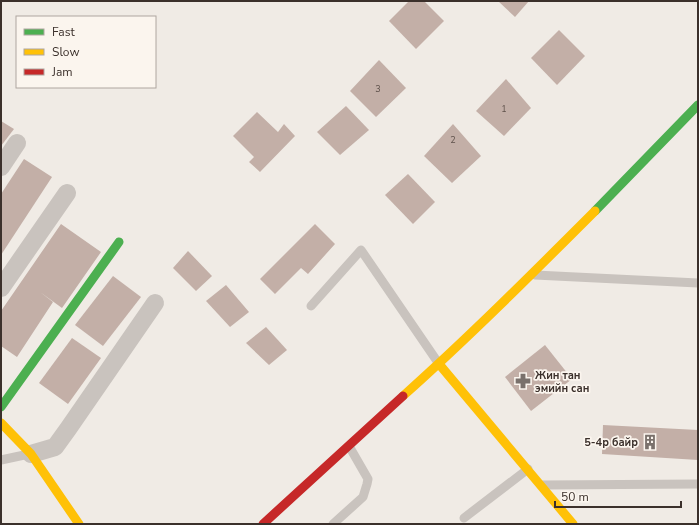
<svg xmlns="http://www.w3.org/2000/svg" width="699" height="525" font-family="'Nunito Sans',sans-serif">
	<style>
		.building { fill: #c3afa7 }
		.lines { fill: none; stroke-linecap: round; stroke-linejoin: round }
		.lane { stroke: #c9c3be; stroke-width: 9 }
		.street { stroke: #c9c3be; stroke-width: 18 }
		.fast { stroke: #4caf50; stroke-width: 9 }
		.slow { stroke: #ffc107; stroke-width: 9 }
		.jam { stroke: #c62828; stroke-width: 9 }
		.labels { text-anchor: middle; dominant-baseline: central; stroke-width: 3.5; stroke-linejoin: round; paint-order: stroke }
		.number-label { font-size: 9px; fill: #5d504a }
		.poi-label { font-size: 11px; font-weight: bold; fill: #3b302b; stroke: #fbf5ee; text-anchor: start }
	</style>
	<rect width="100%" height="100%" fill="#f0ebe5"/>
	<g class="building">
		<path d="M409,1h15l20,20 -28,28 -27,-28z"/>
		<path d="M498,1h31l-14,16z"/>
		<path d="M559,30l26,26 -28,29 -26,-27z"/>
		<path d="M379,60l27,28 -30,29 -26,-26z"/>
		<path d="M506,79l25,29 -27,28 -28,-25z"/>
		<path d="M346,106l23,24 -29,25 -23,-23z"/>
		<path d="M257,112l21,20 6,-8 11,12 -35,36 -11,-10 5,-5 -21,-21z"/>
		<path d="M1,121l13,8 -13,17z"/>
		<path d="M453,124l28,32 -29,27 -28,-27z"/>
		<path d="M24,159l28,18 -51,78v-61z"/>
		<path d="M408,174l27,28 -22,22 -28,-29z"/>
		<path d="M61,224l40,28 -39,56 -22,-16 13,10 -36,55 -16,-11v-35z"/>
		<path d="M315,224l20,20 -27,30 -7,-6 -26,26 -15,-15z"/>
		<path d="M188,251l24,25 -16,15 -23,-23z"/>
		<path d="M113,276l28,21 -38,49 -28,-21z"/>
		<path d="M226,285l23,27 -19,15 -24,-26z"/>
		<path d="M266,327l21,23 -18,15 -23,-22z"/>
		<path d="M72,338l29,20 -33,46 -29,-21z"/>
		<path d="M545,345l27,34 -41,32 -26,-34z"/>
		<path d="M603,425l95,5v30l-96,-6z"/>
	</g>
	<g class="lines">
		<g class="lane">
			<path d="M535,275l163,8"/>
			<path d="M311,306l50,-56 78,114"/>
			<path d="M1,460l28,-6"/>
			<path d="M543,485l155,-1"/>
			<path d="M464,518l64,-49"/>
			<path d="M333,524l30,-27 4,-13 1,-5 -19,-33"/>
		</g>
		<g class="street">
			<path d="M1,167l16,-24"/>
			<path d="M1,288l66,-95"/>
			<path d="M31,454l24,-7 13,-18 87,-126"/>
		</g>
		<g class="fast">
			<path d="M595,211l103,-106"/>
			<path d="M1,407l118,-165"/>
		</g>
		<g class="slow">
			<path d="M439,364l134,160"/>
			<path d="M403,396c66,-59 129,-122 192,-185"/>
			<path d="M1,423l30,31 48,70"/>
		</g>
		<path class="jam" d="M263,524l140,-128"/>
	</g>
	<defs>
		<symbol id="pharmacy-bare" viewBox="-9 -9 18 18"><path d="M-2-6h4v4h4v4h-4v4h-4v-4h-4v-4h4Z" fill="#7a716c" stroke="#fbf5ee" stroke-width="2.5" paint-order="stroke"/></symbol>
		<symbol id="building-bare" viewBox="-9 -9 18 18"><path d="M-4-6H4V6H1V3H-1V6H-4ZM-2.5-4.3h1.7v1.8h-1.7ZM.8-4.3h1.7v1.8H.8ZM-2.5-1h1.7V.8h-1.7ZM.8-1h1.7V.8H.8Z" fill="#7a716c" stroke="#fbf5ee" stroke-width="2.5" paint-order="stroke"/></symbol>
	</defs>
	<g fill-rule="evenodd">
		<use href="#pharmacy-bare" x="512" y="370" width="22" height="22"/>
		<use href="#building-bare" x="639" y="431" width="22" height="22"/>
	</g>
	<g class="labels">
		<g class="number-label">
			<text x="378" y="89">3</text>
			<text x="504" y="109">1</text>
			<text x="453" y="140">2</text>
		</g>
		<g class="poi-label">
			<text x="535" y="375">Жин тан<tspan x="535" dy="13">эмийн сан</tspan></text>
			<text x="638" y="442" text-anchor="end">5-4р байр</text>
		</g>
	</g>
	<rect width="699" height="525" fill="none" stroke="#3b302b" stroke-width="4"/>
	<rect x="16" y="16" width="140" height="72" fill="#fbf5ee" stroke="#aea6a0"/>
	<rect x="24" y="29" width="20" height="6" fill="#4caf50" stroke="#aea6a0"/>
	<text x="52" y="36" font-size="12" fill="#3b302b">Fast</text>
	<rect x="24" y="49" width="20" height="6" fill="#ffc107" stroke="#aea6a0"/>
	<text x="52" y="56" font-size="12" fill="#3b302b">Slow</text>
	<rect x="24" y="69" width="20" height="6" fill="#c62828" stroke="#aea6a0"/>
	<text x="52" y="76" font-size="12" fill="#3b302b">Jam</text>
	<path d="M555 501v6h126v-6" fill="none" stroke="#3b302b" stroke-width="2"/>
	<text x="561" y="501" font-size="12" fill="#3b302b" stroke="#fbf5ee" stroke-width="3" paint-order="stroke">50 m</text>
</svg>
